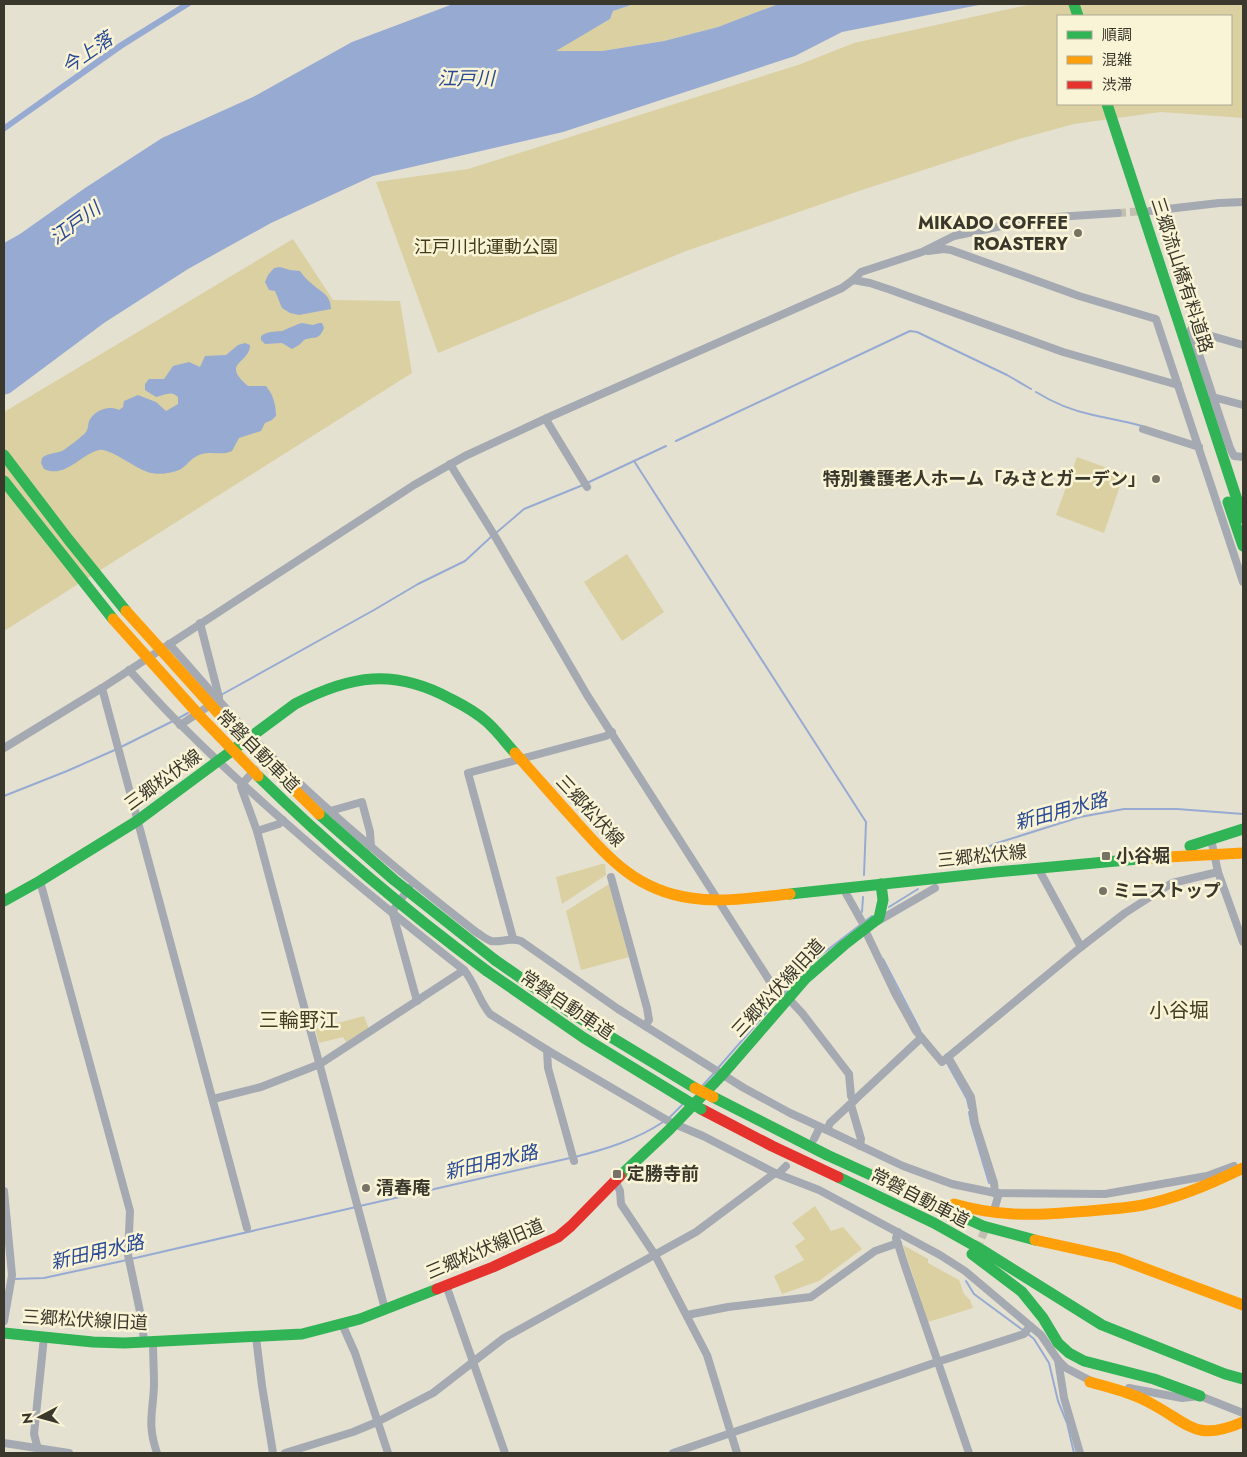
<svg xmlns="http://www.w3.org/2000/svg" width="1247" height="1457" font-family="Jost,'Noto Sans JP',sans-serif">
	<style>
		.green { fill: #dbd0a2; fill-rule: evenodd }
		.water { fill: #97abd2 }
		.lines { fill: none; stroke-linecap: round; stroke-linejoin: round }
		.stream { stroke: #97abd2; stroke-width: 2 }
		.street-tunnel { stroke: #c3bfb0; stroke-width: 8; stroke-dasharray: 8 4; stroke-linecap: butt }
		.street { stroke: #a5aab2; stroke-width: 8 }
		.fast { stroke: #30b455; stroke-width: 11 }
		.slow { stroke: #ff9f0a; stroke-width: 11 }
		.jam { stroke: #e5322d; stroke-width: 11 }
		.fast-bridge { stroke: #30b455; stroke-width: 11 }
		.slow-bridge { stroke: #ff9f0a; stroke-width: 11 }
		.poi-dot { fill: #767366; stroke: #faf4d6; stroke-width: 2 }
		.labels { text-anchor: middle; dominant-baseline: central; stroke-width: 5; stroke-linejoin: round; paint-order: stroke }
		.poi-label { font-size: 18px; font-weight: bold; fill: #3a382c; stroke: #faf4d6; text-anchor: start }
		.park-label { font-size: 18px; fill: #423b18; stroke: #faf4d6 }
		.street-label { font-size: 18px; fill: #3a382c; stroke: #faf4d6 }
		.water-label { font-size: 19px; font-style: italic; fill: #284995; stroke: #faf4d6 }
		.quarter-label { font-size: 20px; fill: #423d25; stroke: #faf4d6 }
	</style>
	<rect width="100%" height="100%" fill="#e5e1d1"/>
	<g class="green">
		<path d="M634,4h144l-60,23 -54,14 -62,10h-48l56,-32 3,-8z"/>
		<path d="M1032,4h211v114l-82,-6 -87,12 -55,15 -157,51 -176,61 -248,102 -62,-171 92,-13 330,-104 56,-22zM1058,16h173v88h-173z"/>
		<path d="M293,239l40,61 67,1 12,72 -408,258v-219z"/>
		<path d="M1077,457l47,17 -20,59 -48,-18z"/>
		<path d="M627,554l37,58 -42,29 -38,-59z"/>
		<path d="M602,864h3l1,11 -44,29 -6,-27z"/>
		<path d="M609,884l20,73 -48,13 -15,-59z"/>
		<path d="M364,1016l5,13 -23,13 -3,-5 -24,6 -4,-14z"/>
		<path d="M815,1206l16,25 12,-4 19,22 -43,32 -37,13 -8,-18 30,-16 -9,-14 10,-7 -13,-16z"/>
		<path d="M903,1245l25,14v4l31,17 5,14 6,6 3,8 -45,14z"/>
	</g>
	<g class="water">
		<path d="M182,4h11l-70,44 -119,84v-7l115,-82z"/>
		<path d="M453,4h181l-21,7 -3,8 -54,32h46l62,-10 54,-14 60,-23h206l-142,28 -47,24 -232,76 -190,44 -102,47 -83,46 -84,54 -94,70 -6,2v-152l16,-9 65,-46 77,-50 91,-41 99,-55z"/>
		<path d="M280,267l10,3 10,1c3,4 7,9 11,12 9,9 20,11 20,26l-32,6 -9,-2 -8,-5 -7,-17 -6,-1 -4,-8 3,-7 6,-7z"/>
		<path d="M302,323l11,2 6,-2h3l2,5c-5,13 -10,8 -20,12l-5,5 -7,4 -10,-6 -17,1 -4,-4v-4c7,-5 12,-4 21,-5 5,-2 13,-6 20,-8z"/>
		<path d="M245,343l5,2c0,19 -30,17 -2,41h18c7,8 10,19 10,30l-4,4 -7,3 -4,8 -22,7 -7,13c-12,5 -19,0 -30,3 -11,3 -13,10 -21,15 -7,4 -22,6 -30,4 -15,-3 -40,-25 -52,-23 -18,4 -34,29 -55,19l-3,-6 1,-5c7,-6 15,-4 22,-8 4,-3 19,-14 22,-18 2,-3 2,-7 3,-11 6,-11 19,-16 30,-11l4,-3 1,-6 14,-6 18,7 10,9 12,-7v-7c-7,-7 -13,-2 -22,0l-11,-7v-6l4,-5h15l9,-13 16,-4 11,5 5,-11 21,-1 12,-10z"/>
	</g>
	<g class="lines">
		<g class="stream">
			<path d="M1036,392c16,10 38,19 57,23 17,4 33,6 49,11"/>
			<path d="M676,441l234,-110 7,1 90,43 24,14"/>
			<path d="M634,461l232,361 -2,53"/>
			<path d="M587,483l79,-37"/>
			<path d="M496,533l28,-24 59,-24"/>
			<path d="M221,695l153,-85 44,-26 47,-23 27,-25"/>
			<path d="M177,719l11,-6"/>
			<path d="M121,747l52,-26"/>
			<path d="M4,796l63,-25 50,-22"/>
			<path d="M952,867l42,-23 86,-27 44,-8h53l66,5"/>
			<path d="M889,907l29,-18"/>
			<path d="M862,912l1,-15"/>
			<path d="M864,922l8,-6"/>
			<path d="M883,959l37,71"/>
			<path d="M782,995l35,-37 43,-33"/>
			<path d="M947,1063l20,36 2,9"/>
			<path d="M718,1068l61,-70"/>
			<path d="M703,1085l12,-13"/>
			<path d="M969,1112l2,11 18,60"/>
			<path d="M669,1118l13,-13"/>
			<path d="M575,1157c31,-8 61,-17 88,-35"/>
			<path d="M360,1206l210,-48"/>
			<path d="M131,1259l225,-52"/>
			<path d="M14,1279l30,-1 83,-18"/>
			<path d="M966,1281l8,13 50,37"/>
			<path d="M1028,1334l6,5 15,24 9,38 9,22 7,30"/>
		</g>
		<g class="street-tunnel">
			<path d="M1118,213l27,-2"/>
			<path d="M977,1249l10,-24"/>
		</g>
		<g class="street">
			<path d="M1150,211l69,-8 24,-1"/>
			<path d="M928,251l16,-2 7,1 128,46 77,23 87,263"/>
			<path d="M853,280l17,3 21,7 172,62 115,33"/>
			<path d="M1191,330l39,118 4,8 9,1"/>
			<path d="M1191,330l52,15"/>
			<path d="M1213,397l30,8"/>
			<path d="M547,418l1,5 39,64"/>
			<path d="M1143,429l56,18"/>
			<path d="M450,464l46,74 91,157 191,299 7,7"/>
			<path d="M200,623l19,74"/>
			<path d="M169,644c29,32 56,65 86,96 69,70 144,132 221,192 5,3 10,7 15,9 11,2 18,-4 30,0l97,68 126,79 46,25 37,17 76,36 49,18 43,9 110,1 102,-18 27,-10"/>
			<path d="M129,670c17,18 34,38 52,55 88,88 185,168 283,245 11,13 15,31 26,44l57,36 123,72 33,14 72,37 44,17 121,65 25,16 76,64 17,25 8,8 27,14"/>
			<path d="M102,688l145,540"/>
			<path d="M180,725l32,-21"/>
			<path d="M4,748l98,-60 312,-203 51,-29 82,-38 295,-130 11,-8 8,-8 61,-20 32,-16 87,-18 77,-5"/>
			<path d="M255,770l-13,14 -1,3 16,44 128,478"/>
			<path d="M330,811l32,-9 8,30 1,15"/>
			<path d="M257,831l22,-7 4,-4"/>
			<path d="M1211,839l7,33 25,70"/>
			<path d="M1038,868l43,79"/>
			<path d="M611,877l36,131 2,12 -4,6"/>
			<path d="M40,881l90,330 -2,44 14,66 2,21"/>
			<path d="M409,888l-15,21 -1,5 24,87"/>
			<path d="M843,888l23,41"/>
			<path d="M878,921l57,-33"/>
			<path d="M865,930l30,63 21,38 26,31 139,-115 44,-34 47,-30 46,-11"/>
			<path d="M513,938l-45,-165 138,-37 6,-4"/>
			<path d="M788,998l14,15 47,61 2,22 3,5"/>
			<path d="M547,1050l1,18 26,93"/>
			<path d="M948,1057l23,40 4,26 19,60 1,10"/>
			<path d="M213,1099l48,-12 59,-23 144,-94"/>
			<path d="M851,1105l10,34 -1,7"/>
			<path d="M827,1130l3,-7 91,-85"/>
			<path d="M814,1139l6,-12"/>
			<path d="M781,1171l5,-5"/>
			<path d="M615,1180l5,11 1,13 34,51 52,100 30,98"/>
			<path d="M4,1191l8,84 -8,46"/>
			<path d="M995,1207l4,-14"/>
			<path d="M898,1232l-2,6 9,28 64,187"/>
			<path d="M446,1285l59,168"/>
			<path d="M687,1315l41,-8 83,-10 64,-46 23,-8"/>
			<path d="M342,1324l13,29 33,100"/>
			<path d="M256,1337l6,49 11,67"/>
			<path d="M153,1342c0,14 1,28 1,43 -1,28 -7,39 3,68"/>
			<path d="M1058,1360l6,38 16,55"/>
			<path d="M1129,1388l53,10 18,-2 43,17"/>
			<path d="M4,1443l65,10"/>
			<path d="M39,1453l-5,-19 10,-97"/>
			<path d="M285,1453l68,-21 24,-10 56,-29 71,-55 192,-106 79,-59"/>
			<path d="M673,1453l264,-91 87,-28 6,-8"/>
		</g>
		<g class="fast">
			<path d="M1074,4l4,12"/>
			<path d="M1107,104l136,414"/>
			<path d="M4,455l64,84 58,72"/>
			<path d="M4,481l109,138"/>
			<path d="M1228,502l15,44"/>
			<path d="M1190,846l53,-17"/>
			<path d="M790,894l206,-22 153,-14"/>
			<path d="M4,901l36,-20 97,-60 158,-117c56,-29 99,-36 156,-5 12,6 26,14 36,23 10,9 19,21 28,31"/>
			<path d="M495,960l73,51 127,77"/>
			<path d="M487,971l97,67 100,61"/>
			<path d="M713,1097l114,58 156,71 52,14"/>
			<path d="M620,1176l49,-46 54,-56 83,-96 38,-33 35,-27 4,-18 -2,-16"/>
			<path d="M838,1177l96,46 48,27 120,75 123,49 18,5"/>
			<path d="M972,1254l50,38 21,26 15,25 11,10 15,8 70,18 46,17"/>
			<path d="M4,1333l89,9 32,1 177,-9 58,-15 77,-30"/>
		</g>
		<g class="slow">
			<path d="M515,753c19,21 37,42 56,63 36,40 63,74 120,82 33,5 67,-1 99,-4"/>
			<path d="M1149,858l94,-5"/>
			<path d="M954,1204c42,12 77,12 121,8 23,-2 46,-3 68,-7 35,-7 68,-21 100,-37"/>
			<path d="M1035,1240l82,18 126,47"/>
			<path d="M1090,1382c21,6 43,11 62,22 39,21 44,38 91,18"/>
		</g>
		<g class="jam">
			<path d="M701,1109l71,37 66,31"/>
			<path d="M437,1289l56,-22 65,-30 13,-11 49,-50"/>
		</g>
		<g class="fast-bridge">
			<path d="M258,776c72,71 148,135 229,195"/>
			<path d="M319,814l75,66 101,80"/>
			<path d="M684,1099l17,10"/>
		</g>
		<g class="slow-bridge">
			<path d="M126,611l102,113 91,90"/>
			<path d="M113,619l86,96 59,61"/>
			<path d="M695,1088l18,9"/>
		</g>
	</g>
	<g class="poi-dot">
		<circle cx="1078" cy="233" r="5"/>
		<circle cx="1156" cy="479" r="5"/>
		<rect x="1101" y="851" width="10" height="10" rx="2.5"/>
		<circle cx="1103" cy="891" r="5"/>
		<rect x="612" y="1169" width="10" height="10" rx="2.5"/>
		<circle cx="366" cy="1188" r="5"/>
	</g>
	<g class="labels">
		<g class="poi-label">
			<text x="1068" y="223" text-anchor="end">MIKADO COFFEE<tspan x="1068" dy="21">ROASTERY</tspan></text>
			<text x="1146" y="479" text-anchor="end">特別養護老人ホーム「みさとガーデン」</text>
			<text x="1116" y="856">小谷堀</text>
			<text x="1113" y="891">ミニストップ</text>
			<text x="627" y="1174">定勝寺前</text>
			<text x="376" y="1188">清春庵</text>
		</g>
		<g class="park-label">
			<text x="486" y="247">江戸川北運動公園</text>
		</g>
		<g class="street-label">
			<text transform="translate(1182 275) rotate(72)">三郷流山橋有料道路</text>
			<text transform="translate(258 751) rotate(45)">常磐自動車道</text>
			<text transform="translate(163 780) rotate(-36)">三郷松伏線</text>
			<text transform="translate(590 811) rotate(47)">三郷松伏線</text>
			<text transform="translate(982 856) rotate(-6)">三郷松伏線</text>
			<text transform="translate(778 988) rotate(-47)">三郷松伏線旧道</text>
			<text transform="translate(567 1005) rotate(34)">常磐自動車道</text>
			<text transform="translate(920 1198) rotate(27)">常磐自動車道</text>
			<text transform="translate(485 1249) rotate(-23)">三郷松伏線旧道</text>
			<text transform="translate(85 1320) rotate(3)">三郷松伏線旧道</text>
		</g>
		<g class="water-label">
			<text transform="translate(87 53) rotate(-35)">今上落</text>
			<text x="466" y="78">江戸川</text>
			<text transform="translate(75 223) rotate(-36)">江戸川</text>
			<text transform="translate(1061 811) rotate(-15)">新田用水路</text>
			<text transform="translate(491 1162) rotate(-13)">新田用水路</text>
			<text transform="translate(97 1252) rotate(-13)">新田用水路</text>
		</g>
		<g class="quarter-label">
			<text x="1179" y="1010">小谷堀</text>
			<text x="299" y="1020">三輪野江</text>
		</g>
	</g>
	<rect width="1247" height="1457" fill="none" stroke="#3a382c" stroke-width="10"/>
	<rect x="1057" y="15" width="175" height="90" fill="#faf4d6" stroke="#ada992"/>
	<rect x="1067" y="31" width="25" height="8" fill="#30b455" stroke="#ada992"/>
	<text x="1102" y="40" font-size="15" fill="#3a382c">順調</text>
	<rect x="1067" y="56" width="25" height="8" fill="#ff9f0a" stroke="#ada992"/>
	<text x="1102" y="65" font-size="15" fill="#3a382c">混雑</text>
	<rect x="1067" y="81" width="25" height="8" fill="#e5322d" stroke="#ada992"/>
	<text x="1102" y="90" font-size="15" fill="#3a382c">渋滞</text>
	<g transform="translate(40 1417) rotate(264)" stroke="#faf4d6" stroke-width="4" paint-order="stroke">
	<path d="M0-4L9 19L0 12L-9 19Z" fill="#3a382c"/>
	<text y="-8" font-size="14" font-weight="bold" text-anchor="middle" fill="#3a382c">N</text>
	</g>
</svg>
